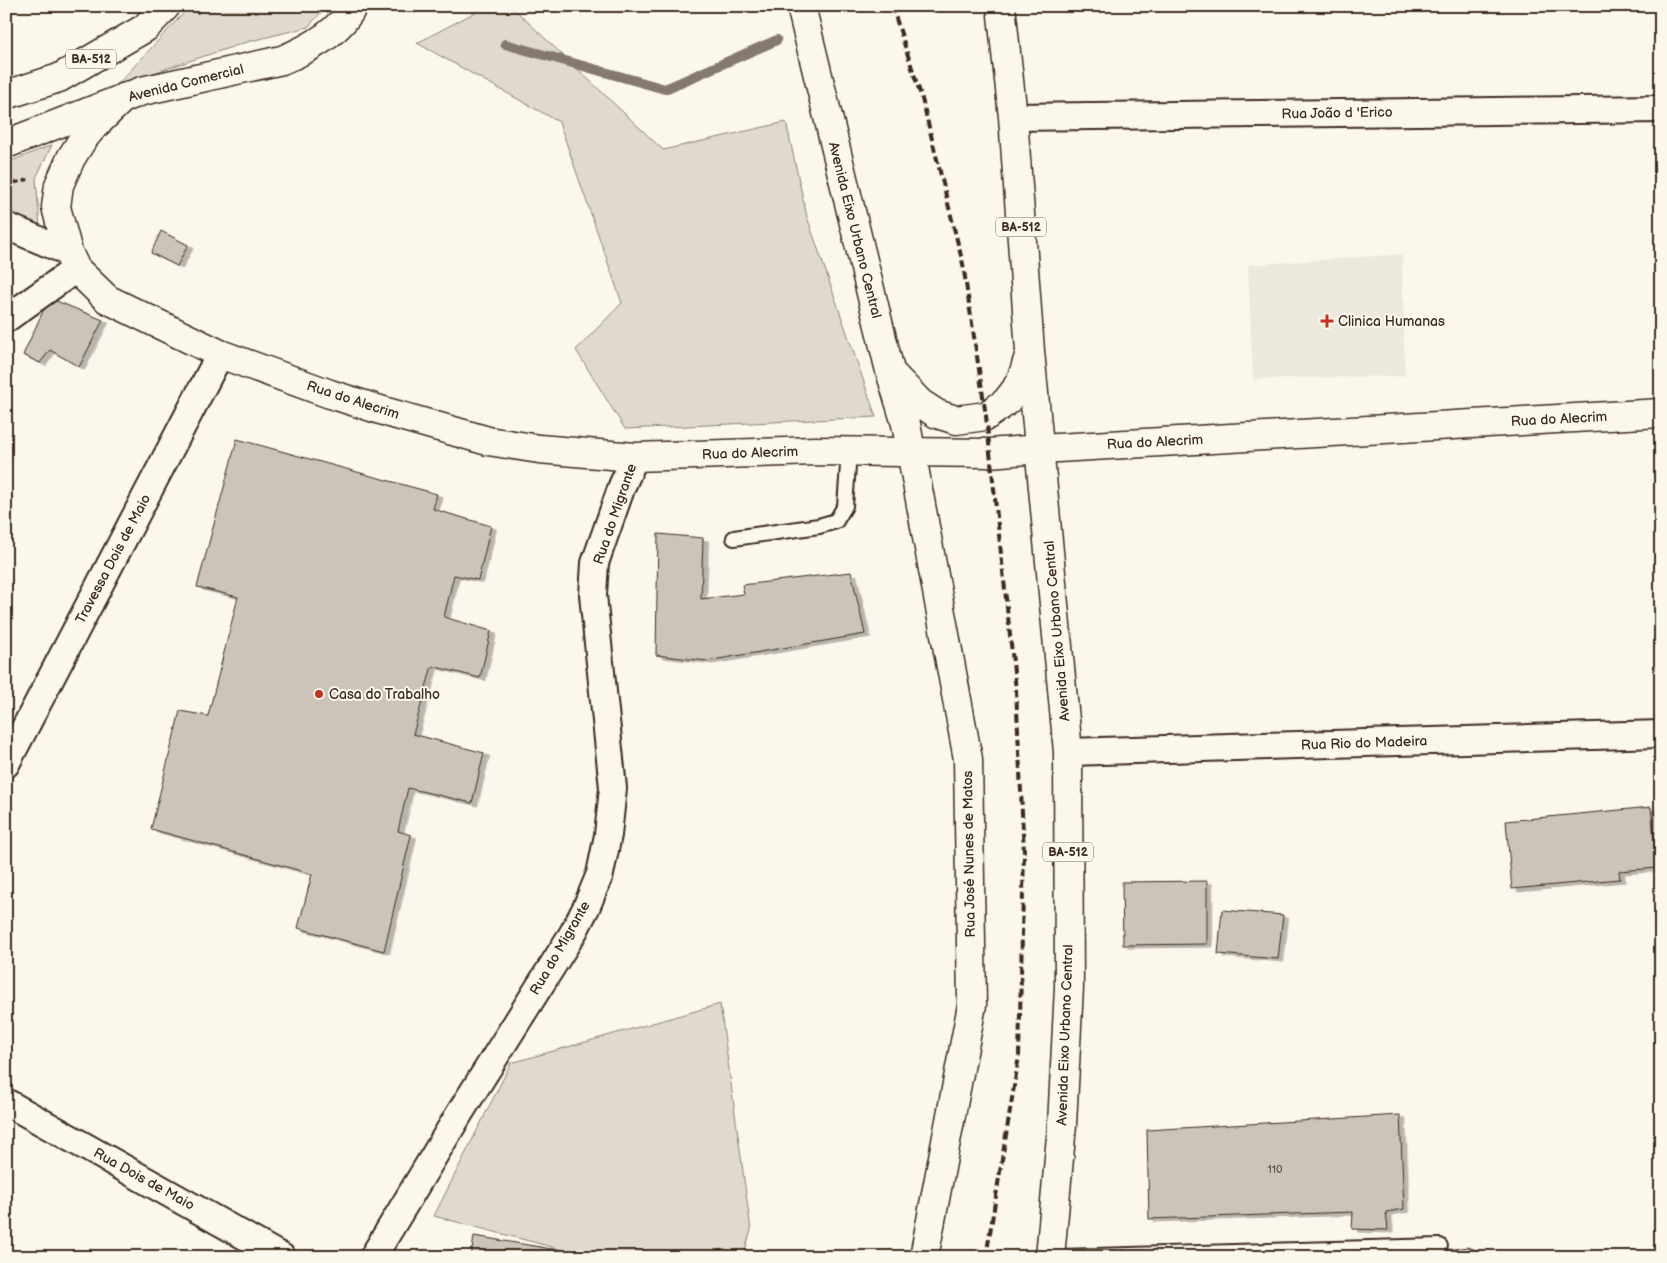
<svg xmlns="http://www.w3.org/2000/svg" width="1667" height="1263" font-family="'Balsamiq Sans',sans-serif">
	<style>
		.built { fill: #ede8dd }
		.green { fill: #dfd9ce; stroke: #8d8276 }
		.lines { fill: none; stroke-linecap: round; stroke-linejoin: round }
		.stream { stroke: #85796d; stroke-width: 10 }
		.building { fill: #ccc4b9; stroke: #3b2a1e; filter: url(#shadow) }
		.lane-casing { stroke: #3b2a1e; stroke-width: 18 }
		.street-casing { stroke: #3b2a1e; stroke-width: 30 }
		.secondary-casing { stroke: #3b2a1e; stroke-width: 31 }
		.primary-casing { stroke: #3b2a1e; stroke-width: 31 }
		.path { stroke: #3b2a1e; stroke-width: 3; stroke-dasharray: 5 4; stroke-linecap: butt }
		.lane { stroke: #fbf7ec; stroke-width: 14 }
		.street { stroke: #fbf7ec; stroke-width: 26 }
		.secondary { stroke: #fbf7ec; stroke-width: 28 }
		.primary { stroke: #fbf7ec; stroke-width: 28 }
		.rail { stroke: #3b2a1e; stroke-width: 4; stroke-dasharray: 8 4; stroke-linecap: butt }
		.poi-dot { fill: #c8321e; stroke: #fbf7ec; stroke-width: 2 }
		.labels { text-anchor: middle; dominant-baseline: central; stroke-width: 4; stroke-linejoin: round; paint-order: stroke }
		.number-label { font-size: 11px; fill: #5f5045 }
		.shield { fill: #fbf7ec; stroke: #75685c; stroke-width: 1 }
		.shield-label { font-size: 12px; font-weight: bold; fill: #3b2a1e }
		.street-label { font-size: 14px; fill: #3b2a1e; stroke: #fbf7ec }
		.poi-label { font-size: 14px; fill: #3b2a1e; stroke: #fbf7ec; text-anchor: start }
	</style>
	<defs>
		<filter id="shadow"><feDropShadow dx="5.5" dy="3" stdDeviation="0" flood-color="#0004"/></filter>
	</defs>
	<rect width="100%" height="100%" fill="#fbf7ec"/>
	<filter id="ink" filterUnits="userSpaceOnUse"><feTurbulence type="fractalNoise" baseFrequency=".02" numOctaves="2"/><feDisplacementMap in="SourceGraphic" scale="10" xChannelSelector="R" yChannelSelector="G"/><feConvolveMatrix kernelMatrix="1 2 1 2 8 2 1 2 1" color-interpolation-filters="sRGB"/></filter>
	<g filter="url(#ink)">
		<path class="built" d="M1402,254l3,122 -152,3 -5,-114z"/>
		<g class="green">
			<path d="M190,6h137l-19,21 -61,15 -130,43z"/>
			<path d="M487,6h24l152,144 123,-28 21,95 69,200 -251,12 -49,-79 46,-47 -63,-181 -142,-79z"/>
			<path d="M52,145l-16,33 5,62 -35,-21v-56z"/>
			<path d="M720,1004l31,226 -8,27h-153l-156,-41 77,-153z"/>
		</g>
		<g class="lines">
			<path class="stream" d="M505,44l160,45 112,-49"/>
		</g>
		<g class="building">
			<path d="M161,231l27,14 -11,21 -26,-13z"/>
			<path d="M49,298l54,22 -24,47 -29,-17 -10,13 -17,-8z"/>
			<path d="M237,439l200,55 -4,15 58,17 -13,54 -24,-5 -10,42 47,14 -11,47 -48,-12 -19,68 71,19 -12,50 -64,-15 -10,43 13,4 -27,116 -86,-23 14,-54 -161,-45 29,-118 28,5 30,-119 -41,-10z"/>
			<path d="M658,534l45,4 -2,61 43,-5 -2,-9 109,-13 14,62 -158,27 -51,-6z"/>
			<path d="M1651,807l6,61 -38,3 1,8 -108,10 -6,-68z"/>
			<path d="M1207,881v63l-84,1 -1,-63z"/>
			<path d="M1222,910l61,5 -5,44 -60,-5z"/>
			<path d="M1400,1115l4,94 -18,3 2,18 -36,-1 1,-17 -204,7 -2,-89z"/>
			<path d="M474,1236l126,21h-129z"/>
			<path d="M1467,1247l32,10h-80l1,-3z"/>
		</g>
		<g class="lines">
			<defs>
				<g id="lane">
					<path d="M734,538l85,-12 17,-5 9,-15 4,-54"/>
					<path d="M1060,1257l380,-11"/>
				</g>
				<g id="street">
					<path d="M1013,117l648,-8"/>
					<path d="M6,226l62,26"/>
					<path d="M6,319l70,-50"/>
					<path d="M1068,752l593,-18"/>
					<path d="M6,764l214,-410"/>
					<path d="M6,1102l276,155"/>
					<path d="M373,1257l88,-146 112,-178 13,-25 14,-34 8,-39 5,-47 -20,-193 2,-32 27,-77 13,-29"/>
				</g>
				<path id="secondary" d="M123,98l-29,28 -11,13 -12,19 -12,27 -3,22 12,45 8,17 31,30 113,55 110,40 60,19 98,28 51,8 96,8 180,-6 174,2 51,-4 621,-36"/>
				<g id="primary">
					<path d="M801,6l89,365 16,53 62,335 4,246 -48,252"/>
					<path d="M1001,6l12,111 17,234 38,401 1,235 -7,138 -12,132"/>
					<path d="M6,95l53,-17 86,-50 21,-22"/>
					<path d="M6,144l136,-53 140,-31c27,-11 58,-28 71,-54"/>
					<path d="M894,376l26,27 17,11 19,6 30,-4 20,-14 10,-13 7,-14 6,-19"/>
				</g>
			</defs>
			<use href="#lane" class="lane-casing"/>
			<use href="#street" class="street-casing"/>
			<use href="#secondary" class="secondary-casing"/>
			<use href="#primary" class="primary-casing"/>
			<g class="path">
				<path d="M196,13l9,-7"/>
				<path d="M6,185l24,-6"/>
			</g>
			<use href="#lane" class="lane"/>
			<use href="#street" class="street"/>
			<use href="#secondary" class="secondary"/>
			<use href="#primary" class="primary"/>
			<path class="rail" d="M892,6l30,93 41,165 23,152 30,274 8,163 -5,203 -33,201"/>
		</g>
	</g>
	<g class="poi-dot">
		<path d="M1324.5 313.5h5v5h5v5h-5v5h-5v-5h-5v-5h5z"/>
		<circle cx="319" cy="694" r="5"/>
	</g>
	<g class="labels">
		<g class="number-label">
			<text x="1275" y="1169">110</text>
		</g>
		<g class="shield">
			<rect x="66" y="49.5" width="50" height="19" rx="4"/>
			<rect x="996" y="217.5" width="50" height="19" rx="4"/>
			<rect x="1043" y="842.5" width="50" height="19" rx="4"/>
		</g>
		<g class="shield-label">
			<text x="91" y="59">BA-512</text>
			<text x="1021" y="227">BA-512</text>
			<text x="1068" y="852">BA-512</text>
		</g>
		<g class="street-label">
			<text transform="translate(186 83) rotate(-14)">Avenida Comercial</text>
			<text transform="translate(1337 113) rotate(-1)">Rua João d 'Erico</text>
			<text transform="translate(855 230) rotate(76)">Avenida Eixo Urbano Central</text>
			<text transform="translate(353 400) rotate(18)">Rua do Alecrim</text>
			<text transform="translate(1559 419) rotate(-3)">Rua do Alecrim</text>
			<text transform="translate(1155 442) rotate(-3)">Rua do Alecrim</text>
			<text transform="translate(750 453) rotate(-2)">Rua do Alecrim</text>
			<text transform="translate(615 514) rotate(-71)">Rua do Migrante</text>
			<text transform="translate(113 559) rotate(-62)">Travessa Dois de Maio</text>
			<text transform="translate(1057 631) rotate(-95)">Avenida Eixo Urbano Central</text>
			<text transform="translate(1364 743) rotate(-2)">Rua Rio do Madeira</text>
			<text transform="translate(969 854) rotate(-91)">Rua José Nunes de Matos</text>
			<text transform="translate(560 948) rotate(-60)">Rua do Migrante</text>
			<text transform="translate(1065 1035) rotate(-88)">Avenida Eixo Urbano Central</text>
			<text transform="translate(144 1179) rotate(29)">Rua Dois de Maio</text>
		</g>
		<g class="poi-label">
			<text x="1338" y="321">Clinica Humanas</text>
			<text x="329" y="694">Casa do Trabalho</text>
		</g>
	</g>
	<rect width="1667" height="1263" fill="none" stroke="#fbf7ec" stroke-width="25"/>
	<rect x="12" y="12" width="1642" height="1238" fill="none" stroke="#3b2a1e" stroke-width="2" filter="url(#ink)"/>
</svg>
